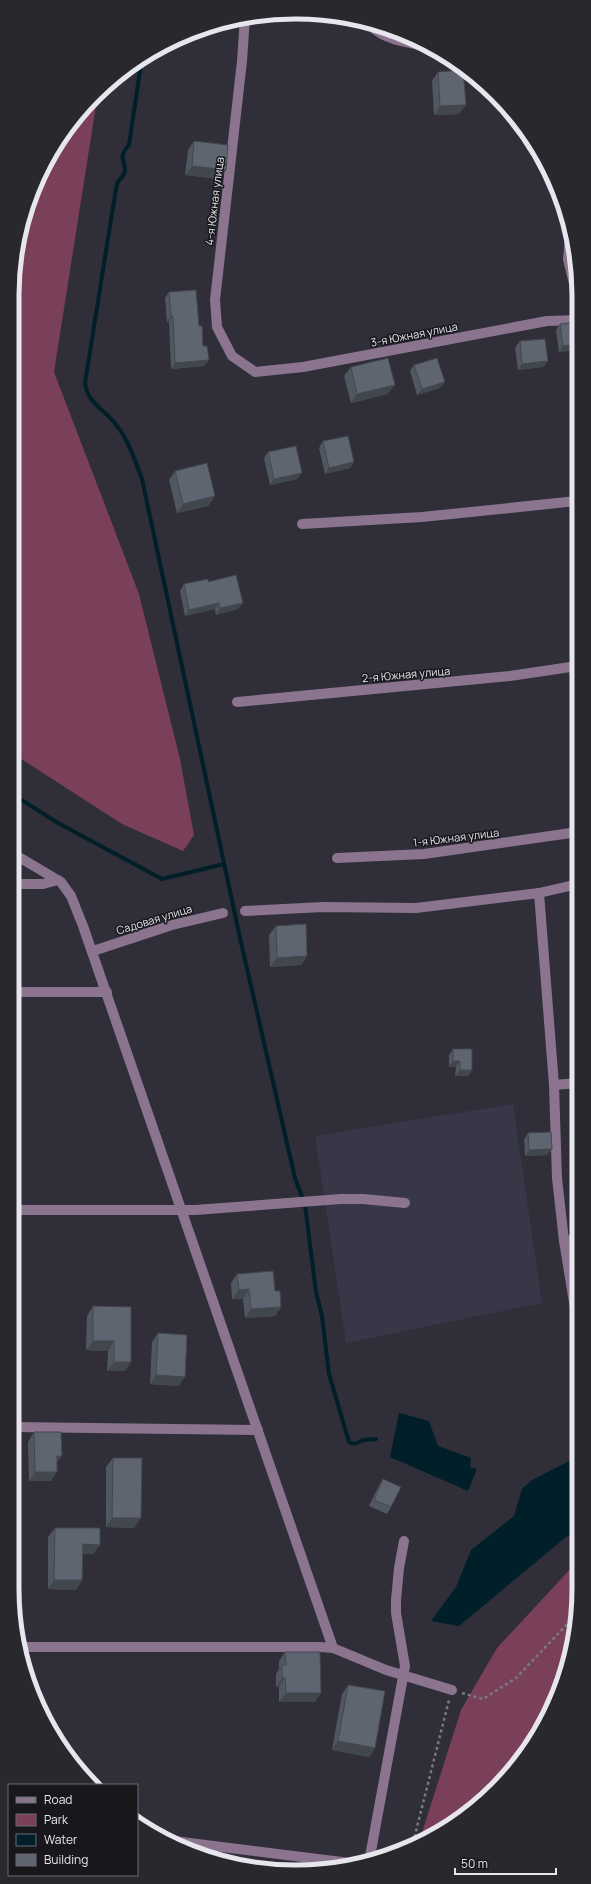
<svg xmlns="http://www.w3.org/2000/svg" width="591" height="1884" font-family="Manrope,sans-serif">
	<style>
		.built { fill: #383748 }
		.green { fill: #7b4059 }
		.water { fill: #001f29 }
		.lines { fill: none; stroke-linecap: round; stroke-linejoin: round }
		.stream { stroke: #001f29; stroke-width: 4 }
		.path { stroke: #7b7a84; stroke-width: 2.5; stroke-dasharray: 3 3; stroke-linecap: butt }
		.minor { stroke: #8a748e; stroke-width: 10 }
		.wall { fill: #515760 }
		.shaded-wall { fill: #42474e }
		.building { fill: #5e6570; stroke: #42474e }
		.labels { text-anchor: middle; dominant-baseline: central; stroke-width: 3; stroke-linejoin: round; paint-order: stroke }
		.street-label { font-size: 11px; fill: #e7e6ee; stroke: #17171c }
		.rim { fill: none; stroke: #e7e6ee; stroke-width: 5 }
	</style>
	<rect width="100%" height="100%" fill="#2f2e39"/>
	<path class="built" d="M513,1104l29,199 -196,40 -31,-207z"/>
	<g class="green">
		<path d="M98,93l-44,279 85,222 41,165 14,76 -11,16 -61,-27 -110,-71v-457l5,-56 17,-53 26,-49z"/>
		<path d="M579,1564v25l-5,55 -16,53 -27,49 -35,43 -43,35 -33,15 41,-129 36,-62 76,-82z"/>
	</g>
	<g class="water">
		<path d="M399,1413l30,8 9,25 33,12 -1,9 7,2 -9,22 -78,-34z"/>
		<path d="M579,1456v73l-13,8 -107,89 -28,-5 25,-34 15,-37 43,-34 8,-27 10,-9z"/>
	</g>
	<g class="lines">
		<g class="stream">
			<path d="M142,57l-13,88c-14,15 0,18 -5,29 -1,3 -5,5 -6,8 -3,6 -3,18 -5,25l-28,176c3,22 20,26 32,43 12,15 18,35 25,53l98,459 55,240 10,27 11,87 6,24 7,58 20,68 5,2 10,-4 12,-1"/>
			<path d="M12,794l46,29 104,56 62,-15"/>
		</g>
		<g class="path">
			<path d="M462,1693l21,6 33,-21 60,-63"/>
			<path d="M413,1843l36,-143"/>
		</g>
		<g class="minor">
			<path d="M245,17l-3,44 -27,239 2,27 15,29 23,16 48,-5 244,-46 30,-1"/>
			<path d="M370,25c14,15 39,18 58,21"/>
			<path d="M570,237l-2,22 9,37"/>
			<path d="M302,524l120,-7 155,-16"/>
			<path d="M237,702l273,-26 67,-10"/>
			<path d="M12,853l49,29 10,14 12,30 250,722"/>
			<path d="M337,858l87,-4 154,-22"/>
			<path d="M12,884h31l15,-4"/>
			<path d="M539,893l15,192 3,93 7,63 15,92"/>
			<path d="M245,911l78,-4 93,1 123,-15 39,-9"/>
			<path d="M93,951l79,-26 51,-12"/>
			<path d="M12,992h95"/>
			<path d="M554,1085l24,-2"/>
			<path d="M12,1210h183l146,-11h22l42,4"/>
			<path d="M564,1241l14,-2"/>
			<path d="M12,1427l246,3"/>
			<path d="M18,1647h302l13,1 53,22 66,20"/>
			<path d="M166,1840l192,24"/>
			<path d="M369,1862l36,-196 -9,-53v-13l3,-32 5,-27"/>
		</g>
	</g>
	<g class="wall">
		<path d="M438,72l21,42 -25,1 -2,-34z"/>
		<path d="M194,141l25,38 -34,-4 3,-25z"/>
		<path d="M169,292l30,34 4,20 1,20 -33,3 -2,-47h-2l-2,-24z"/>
		<path d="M560,324l17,20v4l-1,2 -17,2 -3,-22z"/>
		<path d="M520,341l28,20 -5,6 -25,3 -3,-22z"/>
		<path d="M414,365l26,23 -23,7 -7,-24z"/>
		<path d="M351,367l37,27 -37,9 -7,-27z"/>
		<path d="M323,441l31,21 -4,6 -25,6 -6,-26z"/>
		<path d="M268,452l29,27 -27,6 -6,-27z"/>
		<path d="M175,471l40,25 -7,10 -31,7 -8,-33z"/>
		<path d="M208,582l30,27 -22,6 -1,-6 -30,7 -5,-25 4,-7z"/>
		<path d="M276,926l31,30 -6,9 -31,2 -1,-32z"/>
		<path d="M453,1049l19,21 -4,6h-13l1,-9h-7v-12z"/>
		<path d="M528,1133l19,22 -22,1 -1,-16z"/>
		<path d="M576,1151h2v27l-4,1 -2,-22z"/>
		<path d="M237,1274l38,17 6,16 -6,9 -30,2 -2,-19h-11l-1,-16z"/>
		<path d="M93,1306l38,56 -6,9h-18l1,-20 -22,-1 1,-34z"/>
		<path d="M158,1333l21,53 -29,-2 2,-42z"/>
		<path d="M34,1432l23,30 -6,19h-22l-1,-39z"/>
		<path d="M113,1458l21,70 -28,-1v-60z"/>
		<path d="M383,1479l8,28 -4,7 -18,-8 10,-21z"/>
		<path d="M55,1528l45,17 -7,9h-10l-1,26 -6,10 -28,-1v-52z"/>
		<path d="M285,1652l30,50h-36v-15h-3v-13l3,-5v-8z"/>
		<path d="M348,1685l27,63 -6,9 -37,-7 10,-56z"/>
	</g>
	<g class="shaded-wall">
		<path d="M466,105l-7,9 -25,1 6,-9z"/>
		<path d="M192,166l34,4 -7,9 -34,-4z"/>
		<path d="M171,316h2l-4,6h-2z"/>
		<path d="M577,344v4l-1,2 -17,2 4,-6z"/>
		<path d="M209,360l-5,6 -33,3 4,-6z"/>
		<path d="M548,361l-5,6 -25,3 4,-6z"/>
		<path d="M445,382l-5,6 -23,7 5,-6z"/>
		<path d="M395,385l-7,9 -37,9 6,-9z"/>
		<path d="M354,462l-4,6 -25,6 4,-6z"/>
		<path d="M302,473l-5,6 -27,6 4,-6z"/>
		<path d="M215,496l-7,10 -31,7 6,-9z"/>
		<path d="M219,603l-4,6 -30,7 4,-6z"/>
		<path d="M243,603l-5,6 -22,6 4,-7z"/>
		<path d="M307,956l-6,9 -31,2 7,-9z"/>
		<path d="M453,1061h7l-4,6h-7z"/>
		<path d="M460,1070h12l-4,6h-13z"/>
		<path d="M552,1149l-5,6 -22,1 4,-6z"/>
		<path d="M578,1172v6l-4,1z"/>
		<path d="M249,1289l-6,10h-11l7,-9z"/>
		<path d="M281,1307l-6,9 -30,2 6,-9z"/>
		<path d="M93,1341h21l-6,10 -22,-1z"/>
		<path d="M114,1362h17l-6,9h-18z"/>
		<path d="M156,1375l29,2 -6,9 -29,-2z"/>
		<path d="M57,1456h5l-7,9z"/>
		<path d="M35,1472h22l-6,9h-22z"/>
		<path d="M112,1518h29l-7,10 -28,-1z"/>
		<path d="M83,1544l17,1 -7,9h-17z"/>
		<path d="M54,1580h28l-6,10 -28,-1z"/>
		<path d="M282,1678h3l-6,9h-3z"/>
		<path d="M286,1693h35l-6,9h-36z"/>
		<path d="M338,1741l37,7 -6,9 -37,-7z"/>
	</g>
	<g class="building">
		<path d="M463,70l3,35 -26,1 -2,-34z"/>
		<path d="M194,141l34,4 -2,25 -34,-4z"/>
		<path d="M196,290l3,36h3l1,20h4l2,14 -34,3 -2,-47h-2l-2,-24z"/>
		<path d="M577,322v22l-14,2 -3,-22z"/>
		<path d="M545,339l3,22 -26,3 -2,-23z"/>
		<path d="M388,358l7,27 -38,9 -6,-27z"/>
		<path d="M437,358l8,24 -23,7 -8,-24z"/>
		<path d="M348,436l6,26 -25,6 -6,-27z"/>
		<path d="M296,446l6,27 -28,6 -6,-27z"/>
		<path d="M207,463l8,33 -32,8 -8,-33z"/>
		<path d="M236,575l7,28 -23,5 -1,-5 -30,7 -5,-26 24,-5v3z"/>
		<path d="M306,924l1,32 -30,2 -1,-32z"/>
		<path d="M453,1049h19v21h-12v-9h-7z"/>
		<path d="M551,1132l1,17 -23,1 -1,-17z"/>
		<path d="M576,1151h2v21z"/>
		<path d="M273,1271l2,20h5l1,16 -30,2 -2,-20 -10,1 -2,-16z"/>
		<path d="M93,1306l38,1v55h-17v-21h-21z"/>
		<path d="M158,1333l29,2 -2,42 -29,-2z"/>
		<path d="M34,1432h27l1,24h-5v16h-22z"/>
		<path d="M113,1458h29l-1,60h-29z"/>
		<path d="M383,1479l18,8 -10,20 -17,-7z"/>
		<path d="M55,1528h45v17l-17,-1 -1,36h-28z"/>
		<path d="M285,1652h35l1,41h-35l-1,-15h-3v-13h4z"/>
		<path d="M348,1685l37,6 -10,57 -37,-7z"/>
	</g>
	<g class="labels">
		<g class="street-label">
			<text transform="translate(214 201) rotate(-83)">4-я Южная улица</text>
			<text transform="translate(414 334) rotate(-11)">3-я Южная улица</text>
			<text transform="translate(406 674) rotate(-5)">2-я Южная улица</text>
			<text transform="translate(456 837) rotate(-7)">1-я Южная улица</text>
			<text transform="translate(154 919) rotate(-17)">Садовая улица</text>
		</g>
	</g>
	<path d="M0 0H591V1884H0ZM295 19H296A276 276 0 0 1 572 295V1589A276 276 0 0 1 296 1865H295A276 276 0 0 1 19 1589V295A276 276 0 0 1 295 19Z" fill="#28282d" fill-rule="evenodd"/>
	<path class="rim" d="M295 19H296A276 276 0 0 1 572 295V1589A276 276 0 0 1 296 1865H295A276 276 0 0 1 19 1589V295A276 276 0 0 1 295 19Z"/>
	<rect x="8" y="1784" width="130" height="92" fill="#17171c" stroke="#6a6a70"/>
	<rect x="16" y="1797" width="20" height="6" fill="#8a748e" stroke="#6a6a70"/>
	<text x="44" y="1804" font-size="12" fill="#e7e6ee">Road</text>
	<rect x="16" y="1814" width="20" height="12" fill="#7b4059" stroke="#6a6a70"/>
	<text x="44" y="1824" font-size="12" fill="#e7e6ee">Park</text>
	<rect x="16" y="1834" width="20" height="12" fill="#001f29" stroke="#6a6a70"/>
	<text x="44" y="1844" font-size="12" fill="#e7e6ee">Water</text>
	<rect x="16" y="1854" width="20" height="12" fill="#5e6570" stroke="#6a6a70"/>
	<text x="44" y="1864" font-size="12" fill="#e7e6ee">Building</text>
	<path d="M455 1868v6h101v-6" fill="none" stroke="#e7e6ee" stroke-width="2"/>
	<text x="461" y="1868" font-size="12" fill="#e7e6ee" stroke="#17171c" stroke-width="3" paint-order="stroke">50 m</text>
</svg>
